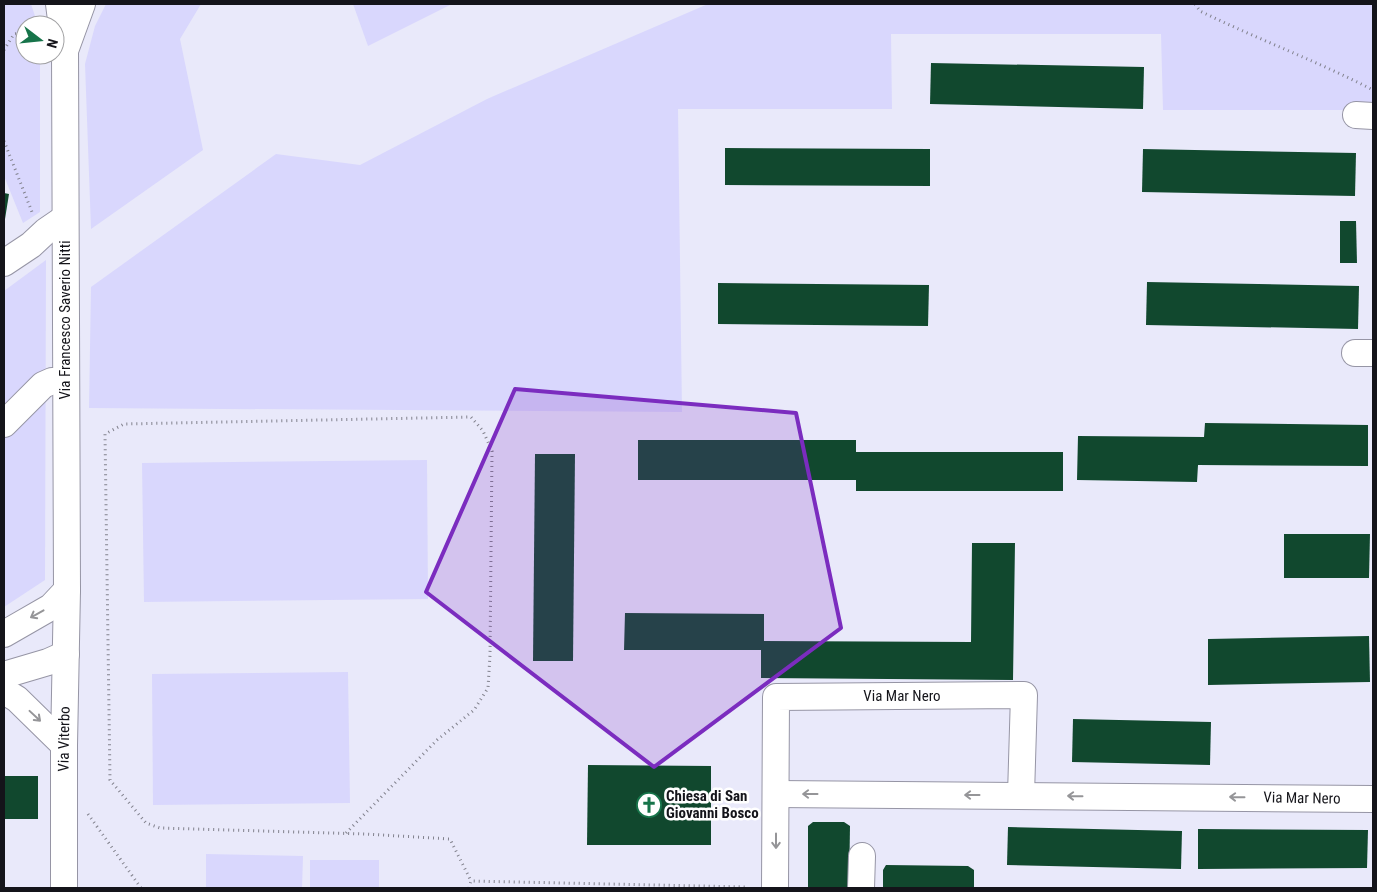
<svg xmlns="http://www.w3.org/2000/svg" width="1377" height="892" font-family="'Roboto Condensed',sans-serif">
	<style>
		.green { fill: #d9d7fd }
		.building { fill: #11482e }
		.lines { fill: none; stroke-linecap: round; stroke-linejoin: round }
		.minor-casing { stroke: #9695a5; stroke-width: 28 }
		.path { stroke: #81818c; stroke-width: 3; stroke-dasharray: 1 4; stroke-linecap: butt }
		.minor { stroke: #fff; stroke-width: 26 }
		.oneway { stroke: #959598 }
		.marked { fill: #7b2cbf; fill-opacity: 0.2; stroke: #7b2cbf; stroke-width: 4; stroke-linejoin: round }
		.labels { text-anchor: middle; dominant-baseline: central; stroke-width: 5; stroke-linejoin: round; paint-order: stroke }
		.street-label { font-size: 15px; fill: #14141a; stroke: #fff }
		.poi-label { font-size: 15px; font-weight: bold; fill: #14141a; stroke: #fff; text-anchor: start }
	</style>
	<rect width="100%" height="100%" fill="#e9e9fa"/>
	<g class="green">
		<path d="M4,4h27l7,21h-13v30h15v157l-17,11 -19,-47z"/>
		<path d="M106,4h95l-21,35 23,111 -112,79 -6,-165 10,-38z"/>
		<path d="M353,4h99l-84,42z"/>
		<path d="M708,4h665v103l-29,3h-181l-2,-76h-270l1,75h-214l4,303 -593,-4 2,-121 185,-133 84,11 127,-66z"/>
		<path d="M46,260l-1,320 -41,27v-316z"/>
		<path d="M427,460l1,139 -284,3 -2,-139z"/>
		<path d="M348,672l2,131 -197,2 -1,-131z"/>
		<path d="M206,854l97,2 -1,32h-96z"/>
		<rect x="310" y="860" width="69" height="28"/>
	</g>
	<g class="building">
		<path d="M931,63l213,4 -1,42 -213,-5z"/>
		<path d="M725,148l205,1v37l-205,-1z"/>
		<path d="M1143,149l213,4 -1,43 -213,-4z"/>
		<path d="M4,193l5,1 -4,25h-1z"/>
		<path d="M1340,221h16l1,42h-17z"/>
		<path d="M1147,282l212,4 -1,43 -212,-4z"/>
		<path d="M718,283l211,2 -1,41 -210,-2z"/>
		<path d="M1205,423l163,2v41l-170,-1 -1,17 -120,-2 1,-44 126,1z"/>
		<path d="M638,440h218v12h207v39h-207v-11h-218z"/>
		<path d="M535,454h40l-2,207h-40z"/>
		<path d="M1284,534h86l-1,44h-85z"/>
		<path d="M972,543h43l-2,137 -252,-2v-28h-137l1,-37 139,1v27l207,1z"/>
		<path d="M1369,636l1,46 -162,3v-46z"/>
		<path d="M1073,719l138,3 -1,43 -138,-3z"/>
		<path d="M588,765l123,1v79h-124z"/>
		<rect x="4" y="776" width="34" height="43"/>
		<path d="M813,822h31l6,4 -1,62h-41v-62z"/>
		<path d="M1008,827l174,4 -1,38 -174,-4z"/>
		<path d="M1198,829l170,1 -1,38 -169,1z"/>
		<path d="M886,865l82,1 6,4v18h-91v-18z"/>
	</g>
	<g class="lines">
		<defs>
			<g id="minor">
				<path d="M59,4l6,47 2,539 -3,155v143"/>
				<path d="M66,48l16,-44"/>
				<path d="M1356,115l17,1"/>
				<path d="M4,263l27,-18 15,-14 19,-13"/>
				<path d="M1355,353h18"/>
				<path d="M4,424l39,-39 9,-4h13"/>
				<path d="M4,634l47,-27 16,-17"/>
				<path d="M4,675l44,-13 18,-8"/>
				<path d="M4,691l13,8 47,46"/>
				<path d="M776,794l597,5"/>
				<path d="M775,888l1,-191 248,-2 -3,100"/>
				<path d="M861,888l1,-32"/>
			</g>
		</defs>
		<use href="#minor" class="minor-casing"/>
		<g class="path">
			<path d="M1195,4l5,7c57,28 117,50 173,79"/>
			<path d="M4,50l10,-16 11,-2"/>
			<path d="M4,141l28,71"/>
			<path d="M88,814l53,74"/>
			<path d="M346,833l91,-93 37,-30 14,-22 2,-33 2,-204 -9,-20 -12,-14 -347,7 -19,10 5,346 36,43 14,5 205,6 85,5 21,42"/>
			<path d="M469,888l2,-7 275,6"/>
		</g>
		<use href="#minor" class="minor"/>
	</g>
	<defs><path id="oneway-shaft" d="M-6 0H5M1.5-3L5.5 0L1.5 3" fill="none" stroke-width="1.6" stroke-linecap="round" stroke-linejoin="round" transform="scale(1.25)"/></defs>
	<g class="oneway">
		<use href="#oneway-shaft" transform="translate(37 614) rotate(151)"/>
		<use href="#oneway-shaft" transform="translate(35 716) rotate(43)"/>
		<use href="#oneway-shaft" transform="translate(810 794) rotate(-180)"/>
		<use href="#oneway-shaft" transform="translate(972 795) rotate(-180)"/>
		<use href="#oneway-shaft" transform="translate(1075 796) rotate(-179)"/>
		<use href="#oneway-shaft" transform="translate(1237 797) rotate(-179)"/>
		<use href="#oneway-shaft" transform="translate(776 841) rotate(90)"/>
	</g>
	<path class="marked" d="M515,389l281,24 45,215 -187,139 -228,-175z"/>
	<defs>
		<symbol id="church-ring" viewBox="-11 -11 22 22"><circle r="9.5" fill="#fff" stroke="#17744a" stroke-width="1.5"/><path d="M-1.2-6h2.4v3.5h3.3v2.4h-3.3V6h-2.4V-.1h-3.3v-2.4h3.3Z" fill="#17744a"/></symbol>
	</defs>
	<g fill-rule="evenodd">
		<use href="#church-ring" x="635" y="791" width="28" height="28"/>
	</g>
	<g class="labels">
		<g class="street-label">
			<text transform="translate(65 320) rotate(-90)">Via Francesco Saverio Nitti</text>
			<text x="902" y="696">Via Mar Nero</text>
			<text transform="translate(64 739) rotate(-89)">Via Viterbo</text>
			<text transform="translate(1302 798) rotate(1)">Via Mar Nero</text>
		</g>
		<g class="poi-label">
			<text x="666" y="796">Chiesa di San<tspan x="666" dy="17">Giovanni Bosco</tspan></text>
		</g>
	</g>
	<rect width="1377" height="892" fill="none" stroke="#14141a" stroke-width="10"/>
	<g transform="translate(40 40) rotate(106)"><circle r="24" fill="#ffffff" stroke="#a1a1a3"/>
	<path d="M0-4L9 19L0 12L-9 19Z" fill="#17744a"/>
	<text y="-8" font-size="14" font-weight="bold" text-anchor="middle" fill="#14141a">N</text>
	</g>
</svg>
